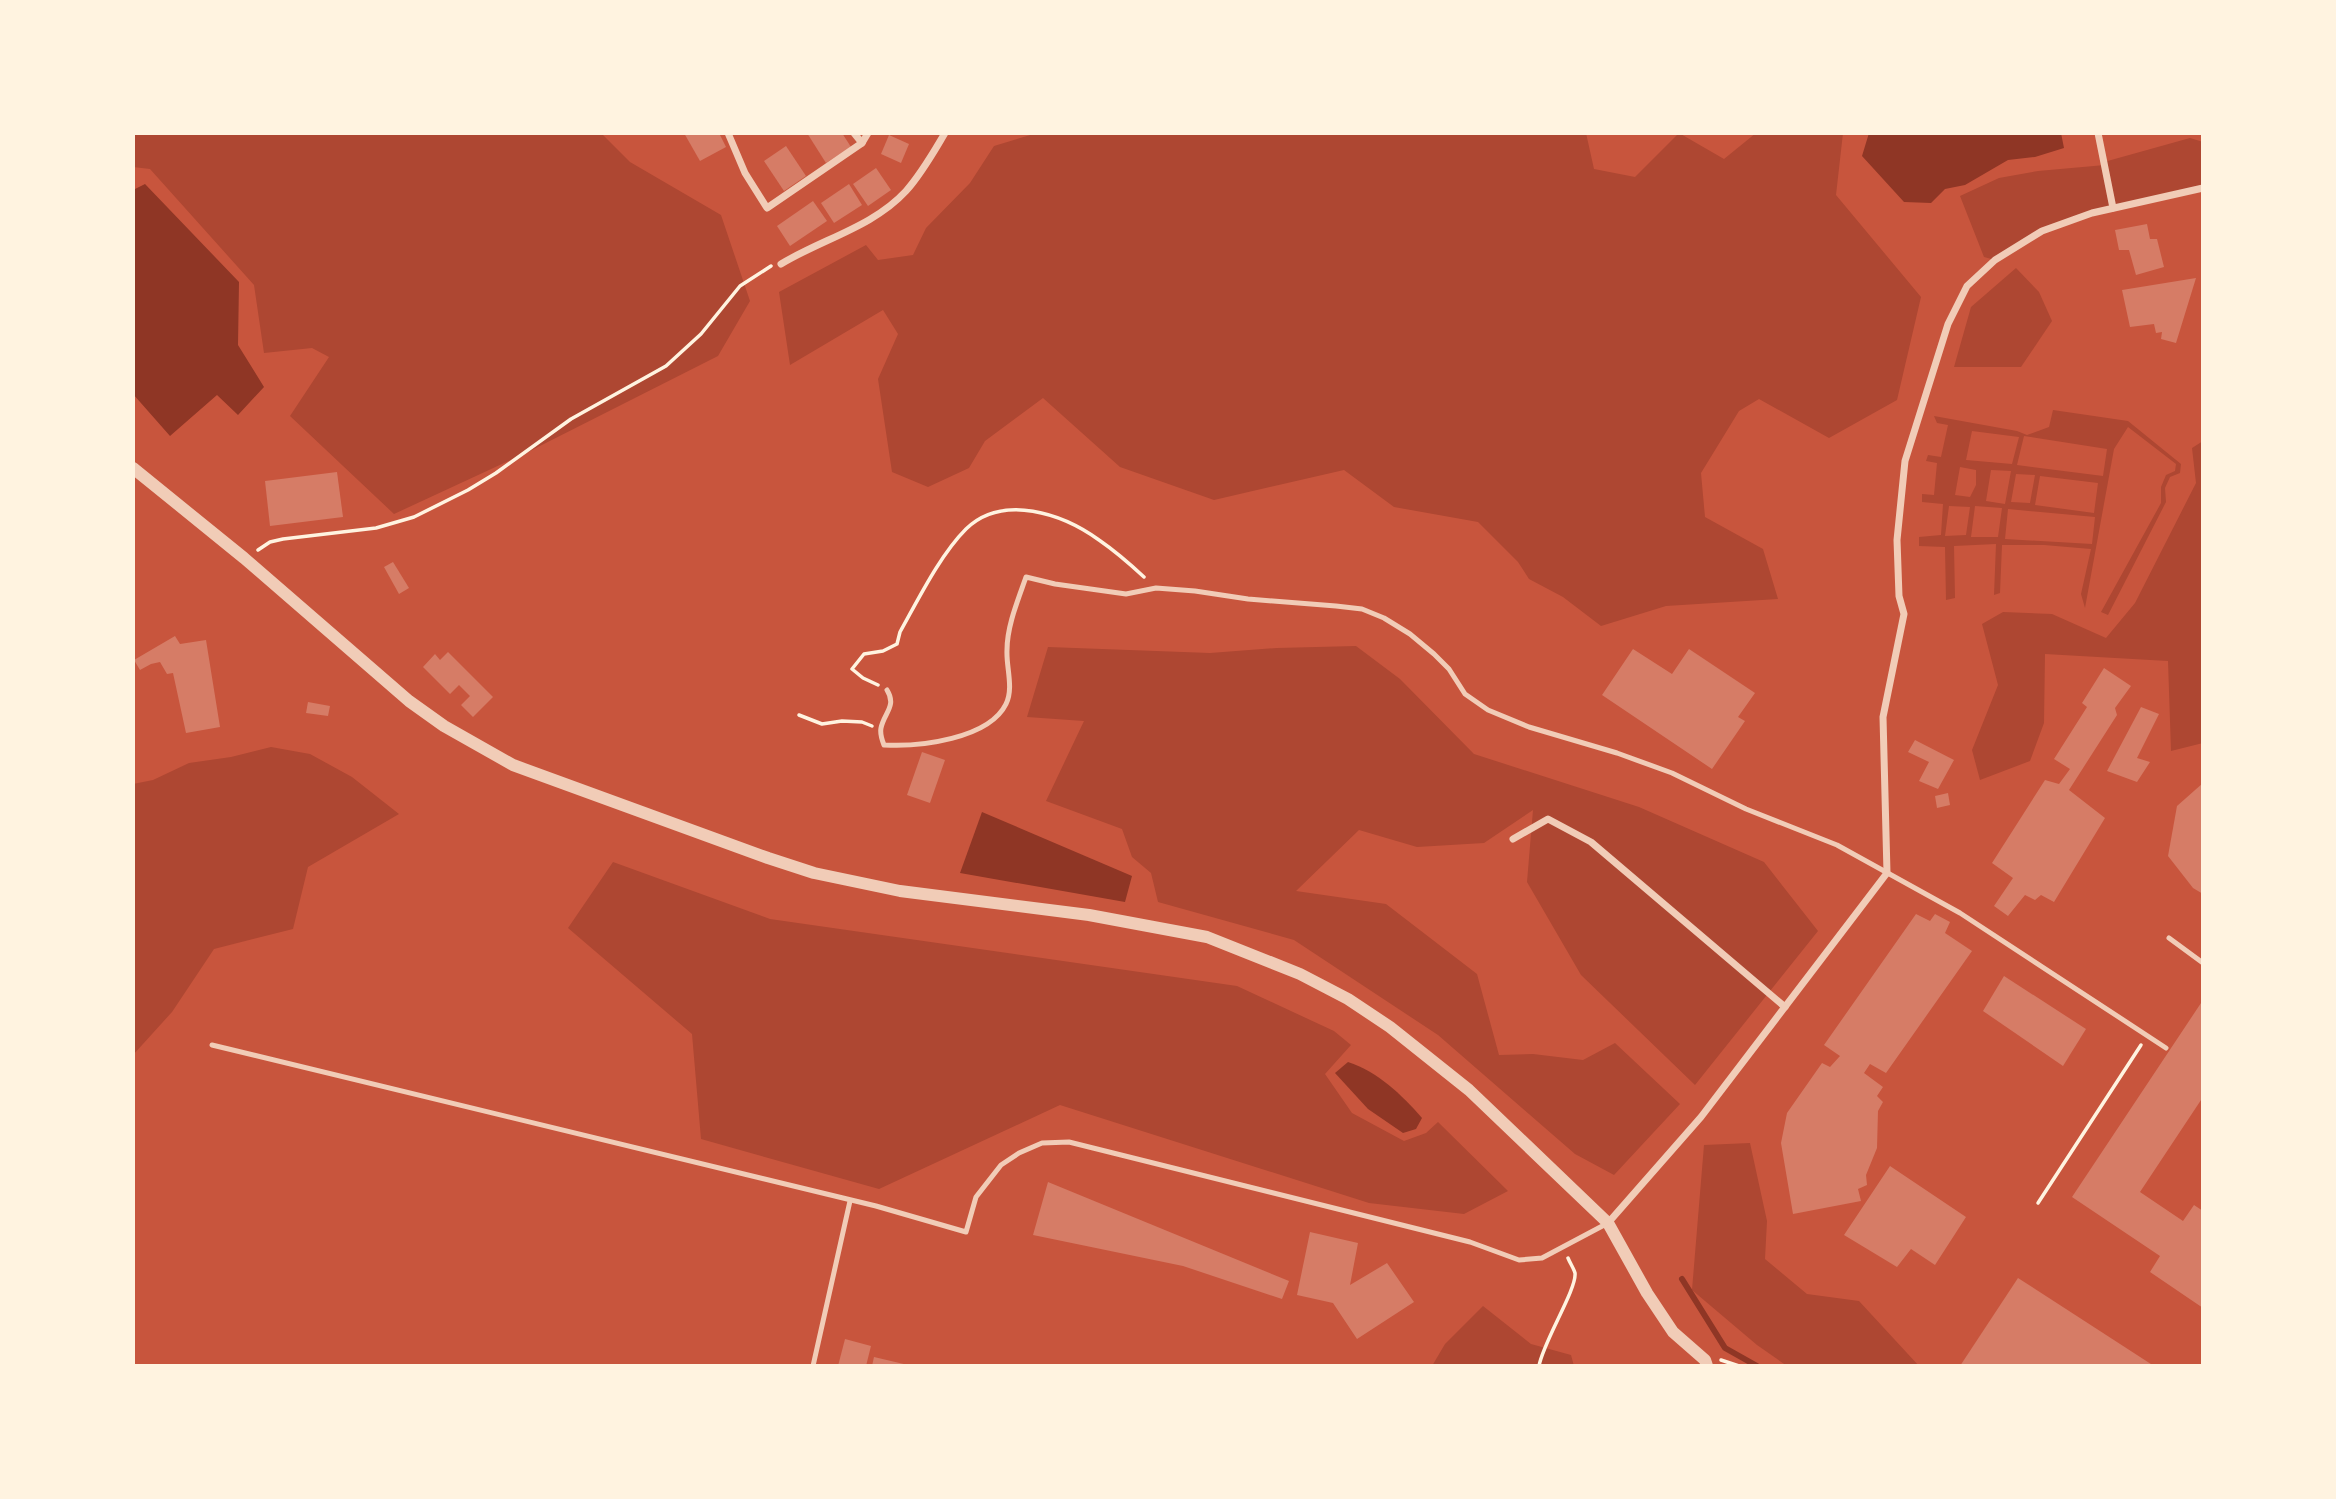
<svg xmlns="http://www.w3.org/2000/svg" width="2336" height="1499" font-family="'Sofia Sans Condensed',sans-serif">
	<style>
		.green { fill: #ae4732; fill-rule: evenodd }
		.water { fill: #8f3625 }
		.lines { fill: none; stroke-linecap: round; stroke-linejoin: round }
		.stream { stroke: #8f3625; stroke-width: 6 }
		.building { fill: #d67c66 }
		.path { stroke: #fff3e0; stroke-width: 3.5 }
		.service { stroke: #f1ccb7; stroke-width: 5 }
		.minor { stroke: #f1ccb7; stroke-width: 7 }
		.tertiary { stroke: #f1ccb7; stroke-width: 12 }
	</style>
	<rect width="100%" height="100%" fill="#c8553d"/>
	<g class="green">
		<path d="M133,133h468l29,29 91,53 29,86 -32,55 -188,95 -136,63 -104,-98 39,-59 -17,-9 -48,5 -10,-68 -104,-116 -17,-2z"/>
		<path d="M1037,133h549l8,36 41,8 44,-44 45,26 32,-26h87l-7,62 85,102 -24,103 -68,38 -70,-39 -20,12 -38,62 4,44 58,32 15,50 -112,7 -65,20 -38,-29 -34,-18 -11,-17 -40,-40 -84,-15 -50,-37 -130,30 -94,-33 -77,-69 -58,43 -16,27 -41,19 -36,-15 -14,-93 20,-45 -15,-24 -93,55 -11,-73 87,-47 12,15 35,-5 13,-27 44,-45 24,-37z"/>
		<path d="M2190,138l13,4v46l-111,25 -50,18 -47,29 -11,-3 -24,-61 39,-18 39,-7 67,-6 -1,-3z"/>
		<path d="M2016,268l23,24 13,29 -31,46h-67l17,-60z"/>
		<path d="M2053,410l75,11 53,43 -1,9 -10,4 -5,11 1,14 -58,113 -7,-3 60,-109v-16l5,-12 9,-4 1,-7 -48,-37 -14,22 -29,159 -4,-14 10,-45 -47,-4h-42l-2,48 -6,2 2,-51 -42,2 1,52 -9,2 -1,-53 -26,-1v-9l22,-2 2,-31 -21,-2v-8l12,1 3,-32 -11,-2 2,-6 13,2 7,-32 -11,-2 -3,-7 83,15 10,4 22,-8zM1972,431l47,6 -7,27 -46,-4zM2024,436l83,13 -4,27 -86,-11zM1960,467l16,3v15l-6,12 -15,-2zM1991,470l20,1 -6,33 -19,-3zM2016,474l19,1 -5,28 -19,-1zM2040,476l58,7 -4,30 -59,-8zM1949,506l21,1 -4,28 -21,1zM1975,506l27,2 -4,29h-27zM2008,509l87,8 -3,27 -87,-5z"/>
		<path d="M2203,441v302l-32,8 -3,-90 -123,-7 -1,69 -14,38 -50,19 -8,-30 26,-65 -16,-61 21,-12 49,2 54,24 29,-35 61,-120 -4,-35z"/>
		<path d="M1356,646l44,33 74,75 165,53 125,55 54,69 -123,154 -114,-110 -54,-93 6,-72 -49,33 -67,4 -58,-17 -63,61 90,13 91,70 22,81 34,-1 50,6 32,-17 65,61 -66,71 -39,-21 -137,-119 -144,-95 -136,-38 -7,-29 -19,-16 -10,-28 -76,-28 38,-80 -57,-4 21,-70 162,6 67,-5z"/>
		<path d="M271,747l39,7 42,23 47,37 -91,53 -15,62 -79,20 -42,63 -39,43v-271l20,-4 36,-17 42,-6z"/>
		<path d="M613,862l157,57 467,67 97,45 17,14 -26,29 27,39 52,28 22,-8 12,-11 70,69 -44,23 -95,-11 -309,-98 -181,84 -178,-50 -9,-105 -124,-106z"/>
		<path d="M1750,1143l17,78 -2,38 42,35 52,7 60,65h-132l-30,-21 -65,-55 12,-145z"/>
		<path d="M1483,1306l48,38 40,11 3,11h-142l13,-22z"/>
	</g>
	<g class="water">
		<path d="M1869,133h192l3,15 -29,9 -27,3 -43,25 -20,4 -14,14 -27,-1 -42,-46z"/>
		<path d="M145,184l94,98 -1,63 26,42 -26,28 -21,-20 -47,41 -37,-42v-204z"/>
		<path d="M982,812l150,64 -7,26 -165,-29z"/>
		<path d="M1348,1062c30,10 53,32 74,56l-6,11 -13,4 -35,-24 -33,-36z"/>
	</g>
	<g class="lines">
		<path class="stream" d="M1682,1279l43,69 32,18"/>
	</g>
	<g class="building">
		<path d="M684,133h35l7,14 -26,14z"/>
		<path d="M807,133h35l9,14 -25,16z"/>
		<path d="M889,135l20,9 -8,19 -20,-9z"/>
		<path d="M786,146l20,30 -22,15 -20,-30z"/>
		<path d="M876,168l15,22 -23,16 -15,-22z"/>
		<path d="M849,184l13,21 -28,18 -13,-20z"/>
		<path d="M813,201l14,20 -37,25 -13,-20z"/>
		<path d="M2147,224l3,15h7l7,28 -28,8 -7,-25h-10l-4,-20z"/>
		<path d="M2196,278l-20,65 -15,-4 1,-7 -6,1 -2,-9 -24,3 -8,-37z"/>
		<path d="M337,472l6,45 -73,9 -5,-45z"/>
		<path d="M393,562l16,26 -10,6 -15,-27z"/>
		<path d="M175,636l5,8 26,-4 14,87 -34,6 -13,-60 -6,1 -7,-12 -9,2 -11,6 -6,-10z"/>
		<path d="M1633,649l39,25 17,-25 66,44 -17,24 7,4 -33,48 -110,-74z"/>
		<path d="M448,652l45,45 -20,20 -12,-12 9,-9 -11,-11 -9,9 -27,-27 12,-13 5,6z"/>
		<path d="M2104,668l27,18 -16,22 2,7 -48,75 36,28 -51,84 -13,-7 -6,5 -10,-5 -17,21 -14,-10 19,-28 -21,-15 53,-83 14,4 11,-15 -16,-10 33,-52 -5,-4z"/>
		<path d="M308,702l22,4 -2,10 -22,-3z"/>
		<path d="M2141,707l18,7 -22,44 13,4 -13,20 -30,-11z"/>
		<path d="M1915,740l39,20 -16,29 -19,-8 10,-19 -21,-10z"/>
		<path d="M922,752l23,8 -15,43 -23,-8z"/>
		<path d="M2203,783v111l-10,-6 -25,-32 9,-50z"/>
		<path d="M1948,793l2,12 -13,3 -2,-12z"/>
		<path d="M1916,914l14,7 5,-7 15,8 -5,11 27,18 -86,122 -16,-9 -6,9 19,14 -6,9 6,6 -5,9 -1,37 -11,27 1,10 -9,4 3,12 -68,13 -12,-71 6,-30 35,-50 8,4 10,-11 -16,-11z"/>
		<path d="M2004,976l82,53 -23,37 -80,-55z"/>
		<path d="M2203,1000v97l-63,95 43,29 11,-16 9,6v97l-53,-36 10,-16 -88,-59z"/>
		<path d="M1890,1166l76,51 -31,48 -24,-16 -14,18 -53,-32z"/>
		<path d="M1048,1182l241,99 -7,18 -99,-33 -150,-31z"/>
		<path d="M1310,1232l48,11 -8,42 37,-22 27,39 -57,37 -24,-36 -36,-8z"/>
		<path d="M2018,1278l136,88h-194z"/>
		<path d="M845,1339l26,7 -5,20h-28z"/>
		<path d="M874,1357l34,8v1h-36z"/>
	</g>
	<g class="lines">
		<g class="path">
			<path d="M258,550l12,-8 13,-3 93,-11 38,-11 54,-27 28,-17 75,-54 95,-53 35,-32 39,-48 31,-20"/>
			<path d="M878,685l-15,-7 -11,-9 12,-15 19,-3 14,-7 3,-12c18,-32 40,-77 66,-103 37,-36 97,-15 133,11 16,11 31,24 45,37"/>
			<path d="M799,715l23,9 20,-3 20,1 10,4"/>
			<path d="M2038,1203l103,-158"/>
			<path d="M1721,1360l18,6"/>
			<path d="M1539,1366c4,-24 38,-77 36,-93 -1,-4 -5,-10 -7,-15"/>
		</g>
		<g class="service">
			<path d="M887,690c10,16 -3,23 -6,38 -1,5 1,12 3,17 35,2 105,-6 122,-41 8,-16 0,-37 1,-54 0,-24 11,-50 19,-73l29,7 71,10 30,-6 39,3 53,8 88,7 26,3 22,9 26,16 24,20 15,15 16,25 23,16 41,17 88,26 55,20 74,36 91,36 123,68 206,135"/>
			<path d="M2169,938l34,25"/>
			<path d="M212,1045l664,161 90,26 10,-35 25,-32 18,-12 23,-10 27,-1 401,100 49,18 23,-2 66,-35"/>
			<path d="M813,1366l37,-165"/>
		</g>
		<g class="minor">
			<path d="M728,133l17,40 22,35 95,-65 6,-10"/>
			<path d="M854,133l8,10"/>
			<path d="M2098,133l15,75"/>
			<path d="M781,264c41,-25 92,-37 125,-73 16,-18 27,-38 39,-58"/>
			<path d="M1513,839l35,-20 43,23 194,165"/>
			<path d="M1608,1223l93,-106 186,-244 -4,-156 21,-103 -5,-18 -2,-56 8,-79 43,-137 19,-38 28,-26 47,-29 50,-18 111,-25"/>
		</g>
		<path class="tertiary" d="M133,468l111,90 165,143 35,25 69,39 255,93 46,15 86,18 189,24 118,22 93,37 48,25 42,28 79,63 139,133 39,70 26,39 32,28 2,6"/>
	</g>
	<rect width="2336" height="1499" fill="none" stroke="#fff3e0" stroke-width="270"/>
</svg>
